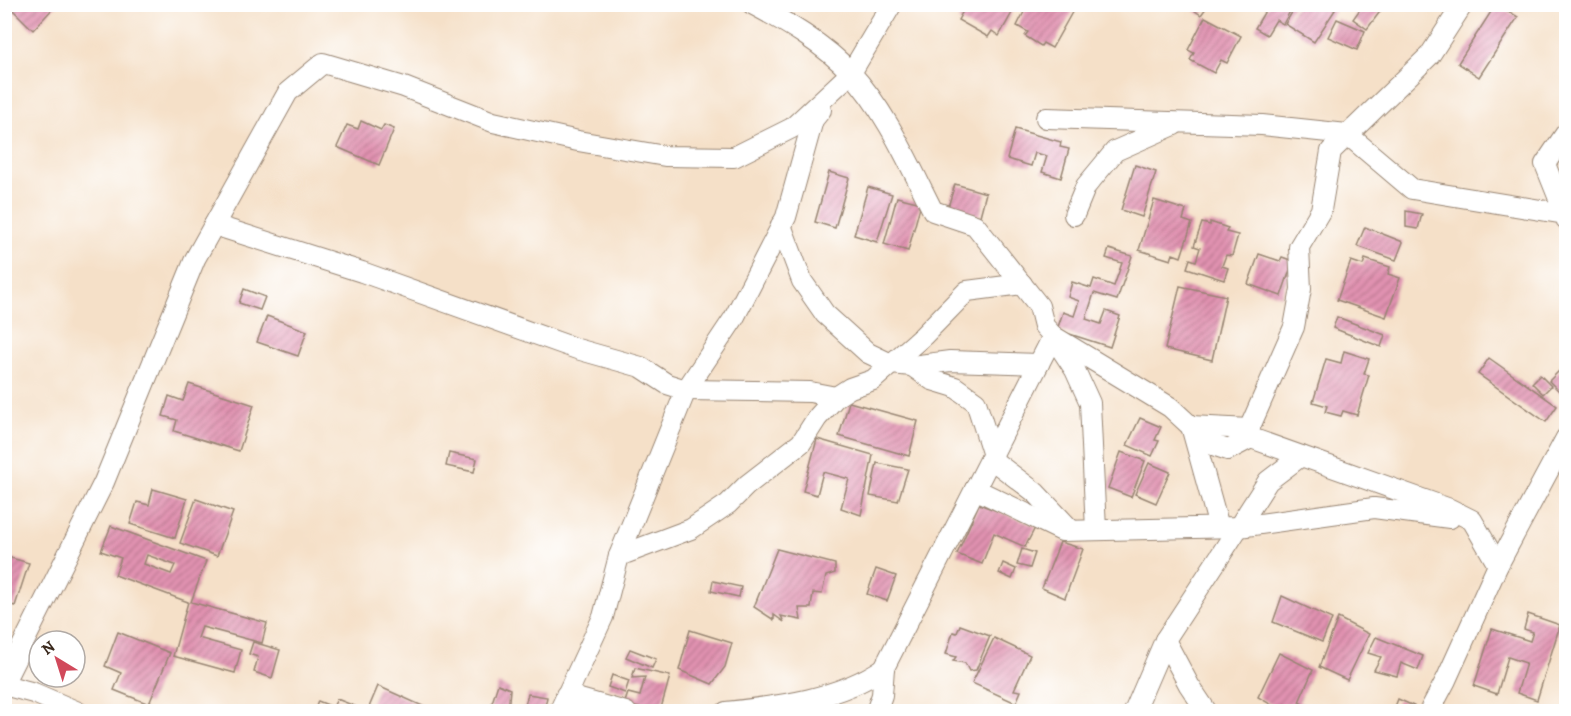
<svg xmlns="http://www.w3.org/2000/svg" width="1571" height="716" font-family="Alegreya,serif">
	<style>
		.building { fill: url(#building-hatch); fill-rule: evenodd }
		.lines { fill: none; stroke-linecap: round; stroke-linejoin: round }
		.street-casing { stroke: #988573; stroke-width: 22 }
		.street { stroke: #fff; stroke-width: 20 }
	</style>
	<defs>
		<pattern id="building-hatch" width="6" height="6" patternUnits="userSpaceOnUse" patternTransform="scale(1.5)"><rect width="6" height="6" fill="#e192b1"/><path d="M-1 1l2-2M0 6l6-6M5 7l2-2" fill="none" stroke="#b8778f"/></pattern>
	</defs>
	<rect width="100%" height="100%" fill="#fff"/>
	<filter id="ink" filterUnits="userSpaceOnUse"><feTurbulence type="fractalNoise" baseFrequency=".0167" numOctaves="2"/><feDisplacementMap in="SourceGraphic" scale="12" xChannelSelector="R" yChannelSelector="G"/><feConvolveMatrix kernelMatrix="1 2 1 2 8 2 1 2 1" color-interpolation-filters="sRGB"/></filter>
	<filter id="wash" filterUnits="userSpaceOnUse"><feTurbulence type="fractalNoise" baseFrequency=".008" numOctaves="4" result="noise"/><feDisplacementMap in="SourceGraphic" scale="24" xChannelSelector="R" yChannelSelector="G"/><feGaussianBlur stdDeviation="1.35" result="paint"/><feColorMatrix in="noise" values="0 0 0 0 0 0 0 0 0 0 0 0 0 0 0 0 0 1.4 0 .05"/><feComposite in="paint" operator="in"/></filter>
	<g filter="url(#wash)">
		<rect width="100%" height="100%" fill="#f5e0c8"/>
		<g id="blocks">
			<g class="building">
				<path d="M7,4h50l-24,26z"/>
				<path d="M967,4h50l-18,32 -7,-5 -4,6 -30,-17z"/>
				<path d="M1028,4l47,3 -23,41 -9,-5 -2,3 -16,-10 3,-4 -11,-6z"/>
				<path d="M1185,4h24l-8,11z"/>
				<path d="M1269,4h25l-11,20 -7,-4 -9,15 -12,-7z"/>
				<path d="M1297,4h29l9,6 -21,32 -29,-18z"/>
				<path d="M1496,4l22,13 -39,60 -21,-14z"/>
				<path d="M1363,5h22l-18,24 -14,-10z"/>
				<path d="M1205,17l36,19 -14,27 -6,-3 -7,13 -24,-13 4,-7 -6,-3z"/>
				<path d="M1337,19l28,12 -8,19 -29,-13z"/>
				<path d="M361,121l20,9 3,-5 10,4 -15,36 -42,-18 10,-22 11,4z"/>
				<path d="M1015,129l46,13 -1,5 9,2 -8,29 -19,-6 5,-16 -12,-3 -4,13 -24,-7z"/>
				<path d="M1135,165l21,7 -14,45 -21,-7z"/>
				<path d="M829,172l20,6 -14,50 -20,-6z"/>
				<path d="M955,184l31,9 -6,23 -32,-9z"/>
				<path d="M868,187l24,7 -15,48 -23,-7z"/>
				<path d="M897,197l24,6 -13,48 -24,-7z"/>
				<path d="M1154,200l32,10 -3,10 9,3 -11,34 -8,-3 -2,6 -32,-10z"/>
				<path d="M1406,211l16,3 -4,15 -12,-2z"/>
				<path d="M1210,222l18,6 -2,4 12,3 -6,21 -6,-1 -4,11 6,2 -4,12 -37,-12 3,-9 6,2 4,-13 -6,-2 8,-23 8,2z"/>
				<path d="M1365,227l38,15 -7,18 -39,-14z"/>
				<path d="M1109,249l23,7 -15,44 -23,-7 -8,26 15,5 5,-13 14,5 -10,31 -53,-17 6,-18 11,4 5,-15 -11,-4 4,-15 19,6 3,-9 20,7 8,-23 -16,-5z"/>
				<path d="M1259,254l21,7 2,-4 11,4 -12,35 -33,-12z"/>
				<path d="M1365,259l25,8 -2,7 12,4 -14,39 -49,-17 14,-39 12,4z"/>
				<path d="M1180,286l46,10 -14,64 -47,-11z"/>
				<path d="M244,289l21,8 -5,13 -21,-7z"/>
				<path d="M267,316l40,15 -9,25 -41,-14z"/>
				<path d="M1337,317l48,18 -4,12 -48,-19z"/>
				<path d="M1344,351l25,8 -5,15 5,1 -12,40 -14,-4 -2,5 -16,-4 2,-6 -14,-4 13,-43 15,4z"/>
				<path d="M1489,358l68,48 -11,16 -68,-48z"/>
				<path d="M1566,364v34l-17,-17z"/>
				<path d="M1540,375l11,11 -8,8 -11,-11z"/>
				<path d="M189,384l65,21 -15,46 -65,-20 3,-11 -14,-4 6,-20 14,5z"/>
				<path d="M849,402l69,19 -9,35 -70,-20z"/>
				<path d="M1140,418l21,9 -6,13 4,1 -7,15 -25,-11z"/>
				<path d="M817,439l56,16 -12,60 -20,-7 8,-29 -26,-7 -6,23 -14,-4z"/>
				<path d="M1121,452l24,9 -14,36 -23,-9z"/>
				<path d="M449,453l28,6 -3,13 -28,-6z"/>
				<path d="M877,463l31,6 -10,32 -28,-5z"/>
				<path d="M1149,463l21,9 -14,31 -21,-9z"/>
				<path d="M153,489l34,10 -12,39 -45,-14 7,-22 12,3z"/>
				<path d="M196,499l37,13 -16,44 -37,-13z"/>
				<path d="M979,504l57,22 -11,21 -31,-14 -12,31 -25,-10z"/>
				<path d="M111,526l95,35 -15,41 76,21 -5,20 -60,-16 -4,11 43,12 -6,23 -62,-17 15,-54 -73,-27 6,-17 -20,-7zM147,555l28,10 -4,9 -27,-10z"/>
				<path d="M1060,542l23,7 -18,49 -23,-10z"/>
				<path d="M777,549l58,15v9l-9,3 -4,18 -9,-1 -2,15h-12l2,12 -20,-4 3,6 -10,-7v5l-20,-13z"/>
				<path d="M1022,549l13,4 -5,15 -13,-3z"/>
				<path d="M4,556l25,7 -14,43 -11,-3z"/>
				<path d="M1003,563l13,6 -4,10 -13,-6z"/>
				<path d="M876,569l20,7 -9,25 -20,-7z"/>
				<path d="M713,581l28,6 -2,10 -28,-6z"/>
				<path d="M1282,596l50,23 -10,23 -49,-20z"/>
				<path d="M1528,614l32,11 -23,75 -20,-7 9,-30 -18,-6 -11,37 -23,-8 18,-57 38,12 3,-9 -9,-3z"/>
				<path d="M1338,618l31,16 -22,46 -28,-13z"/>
				<path d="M960,625l30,11 -14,34 -7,1 -4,-8 -12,-2 3,-4 -10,-3 7,-22 4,1z"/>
				<path d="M690,630l42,13 -7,24 -13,17 -33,-14z"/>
				<path d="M118,632l52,21 -21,51 -35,-14 7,-17 -16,-7z"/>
				<path d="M1376,637l47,19 -5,14 -17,-7 -4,13 -23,-6 7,-13 -13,-4z"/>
				<path d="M994,638l36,17 -16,35 7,1 -5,12 -44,-20z"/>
				<path d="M253,642l27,8 -8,28 -18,-6 4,-15 -9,-3z"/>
				<path d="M630,649l26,10 -4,9 -26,-11z"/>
				<path d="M1279,653l34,17 -14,32 7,4 -2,6h-16l2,-5 -4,-3 -4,7 -24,-14z"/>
				<path d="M635,668l35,8 -10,36 -36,-7 4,-12 12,3 5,-19 -13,1z"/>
				<path d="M612,675l17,6 -4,12 -17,-6z"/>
				<path d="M498,684l12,5 -2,23h-19z"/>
				<path d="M378,686l47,21 -3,5h-55z"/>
				<path d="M528,694l19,3 -3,15h-21z"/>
				<path d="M337,699l30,12v1h-53l4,-11 15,6z"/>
				<path d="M1398,699l20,9 -1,4h-24z"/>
			</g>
		</g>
	</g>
	<g filter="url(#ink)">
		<use href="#blocks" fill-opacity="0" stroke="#988573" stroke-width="1.5"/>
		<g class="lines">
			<defs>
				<g id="street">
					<path d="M752,4c34,18 72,40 98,68 37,40 59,92 83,139l42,14 64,81 5,20 9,10 117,71 40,37 18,6 23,-12 199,71 22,11 26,45"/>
					<path d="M1046,118l216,7 85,9 65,55 153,25 1,5"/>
					<path d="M1565,214l-20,-50 21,-31"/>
					<path d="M1074,215l12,-29 29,-35 59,-26"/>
					<path d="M214,225l148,47 215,77 64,18 26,17 19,6 124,2 26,5"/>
					<path d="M781,225l21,56 23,33 43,39 23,11 21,2 20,14 23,7 21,15 19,60 41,31 34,36"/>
					<path d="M1056,341l19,29 15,33 6,127"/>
					<path d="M912,366l38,-5 89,3"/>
					<path d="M1251,438l-2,-9 45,-102 7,-38 -2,-42 22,-37 10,-59 99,-96 33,-51"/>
					<path d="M975,489l87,42 177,-4 135,-19 76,10"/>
					<path d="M1219,527l-28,-101 58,3"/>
					<path d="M619,556l72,-27 37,-25 19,-19 54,-42 16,-25 19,-21 14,-9 23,-8 50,-44 44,-45 55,-7"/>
					<path d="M1165,640l24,45 18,27"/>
					<path d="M4,682l100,-200 91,-223 93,-167 35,-29 81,24 89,35 85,19 87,15 69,1 58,-29 59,-55 41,-69"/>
					<path d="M4,685l30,8 44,19"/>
					<path d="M566,695l60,17"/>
					<path d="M559,712l44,-95 16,-61 67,-166 48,-72 52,-101 27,-97 8,-10"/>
					<path d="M726,712c54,-6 113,-13 158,-44"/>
					<path d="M876,712l6,-17 2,-27 169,-332"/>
					<path d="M1134,712l31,-72 55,-84 48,-75 33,-25"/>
					<path d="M1429,712l17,-32 52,-115 68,-127"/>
				</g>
			</defs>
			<use href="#street" class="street-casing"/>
			<use href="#street" class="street"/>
		</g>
	</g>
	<rect width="1571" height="716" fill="none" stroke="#fff" stroke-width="24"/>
	<g transform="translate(57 659) rotate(322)"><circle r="28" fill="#ffffff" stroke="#b1aaa5" stroke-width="1.5"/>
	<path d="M0-4.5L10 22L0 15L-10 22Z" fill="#d1495b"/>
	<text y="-9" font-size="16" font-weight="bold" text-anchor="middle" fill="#3b2a1e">N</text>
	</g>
</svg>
